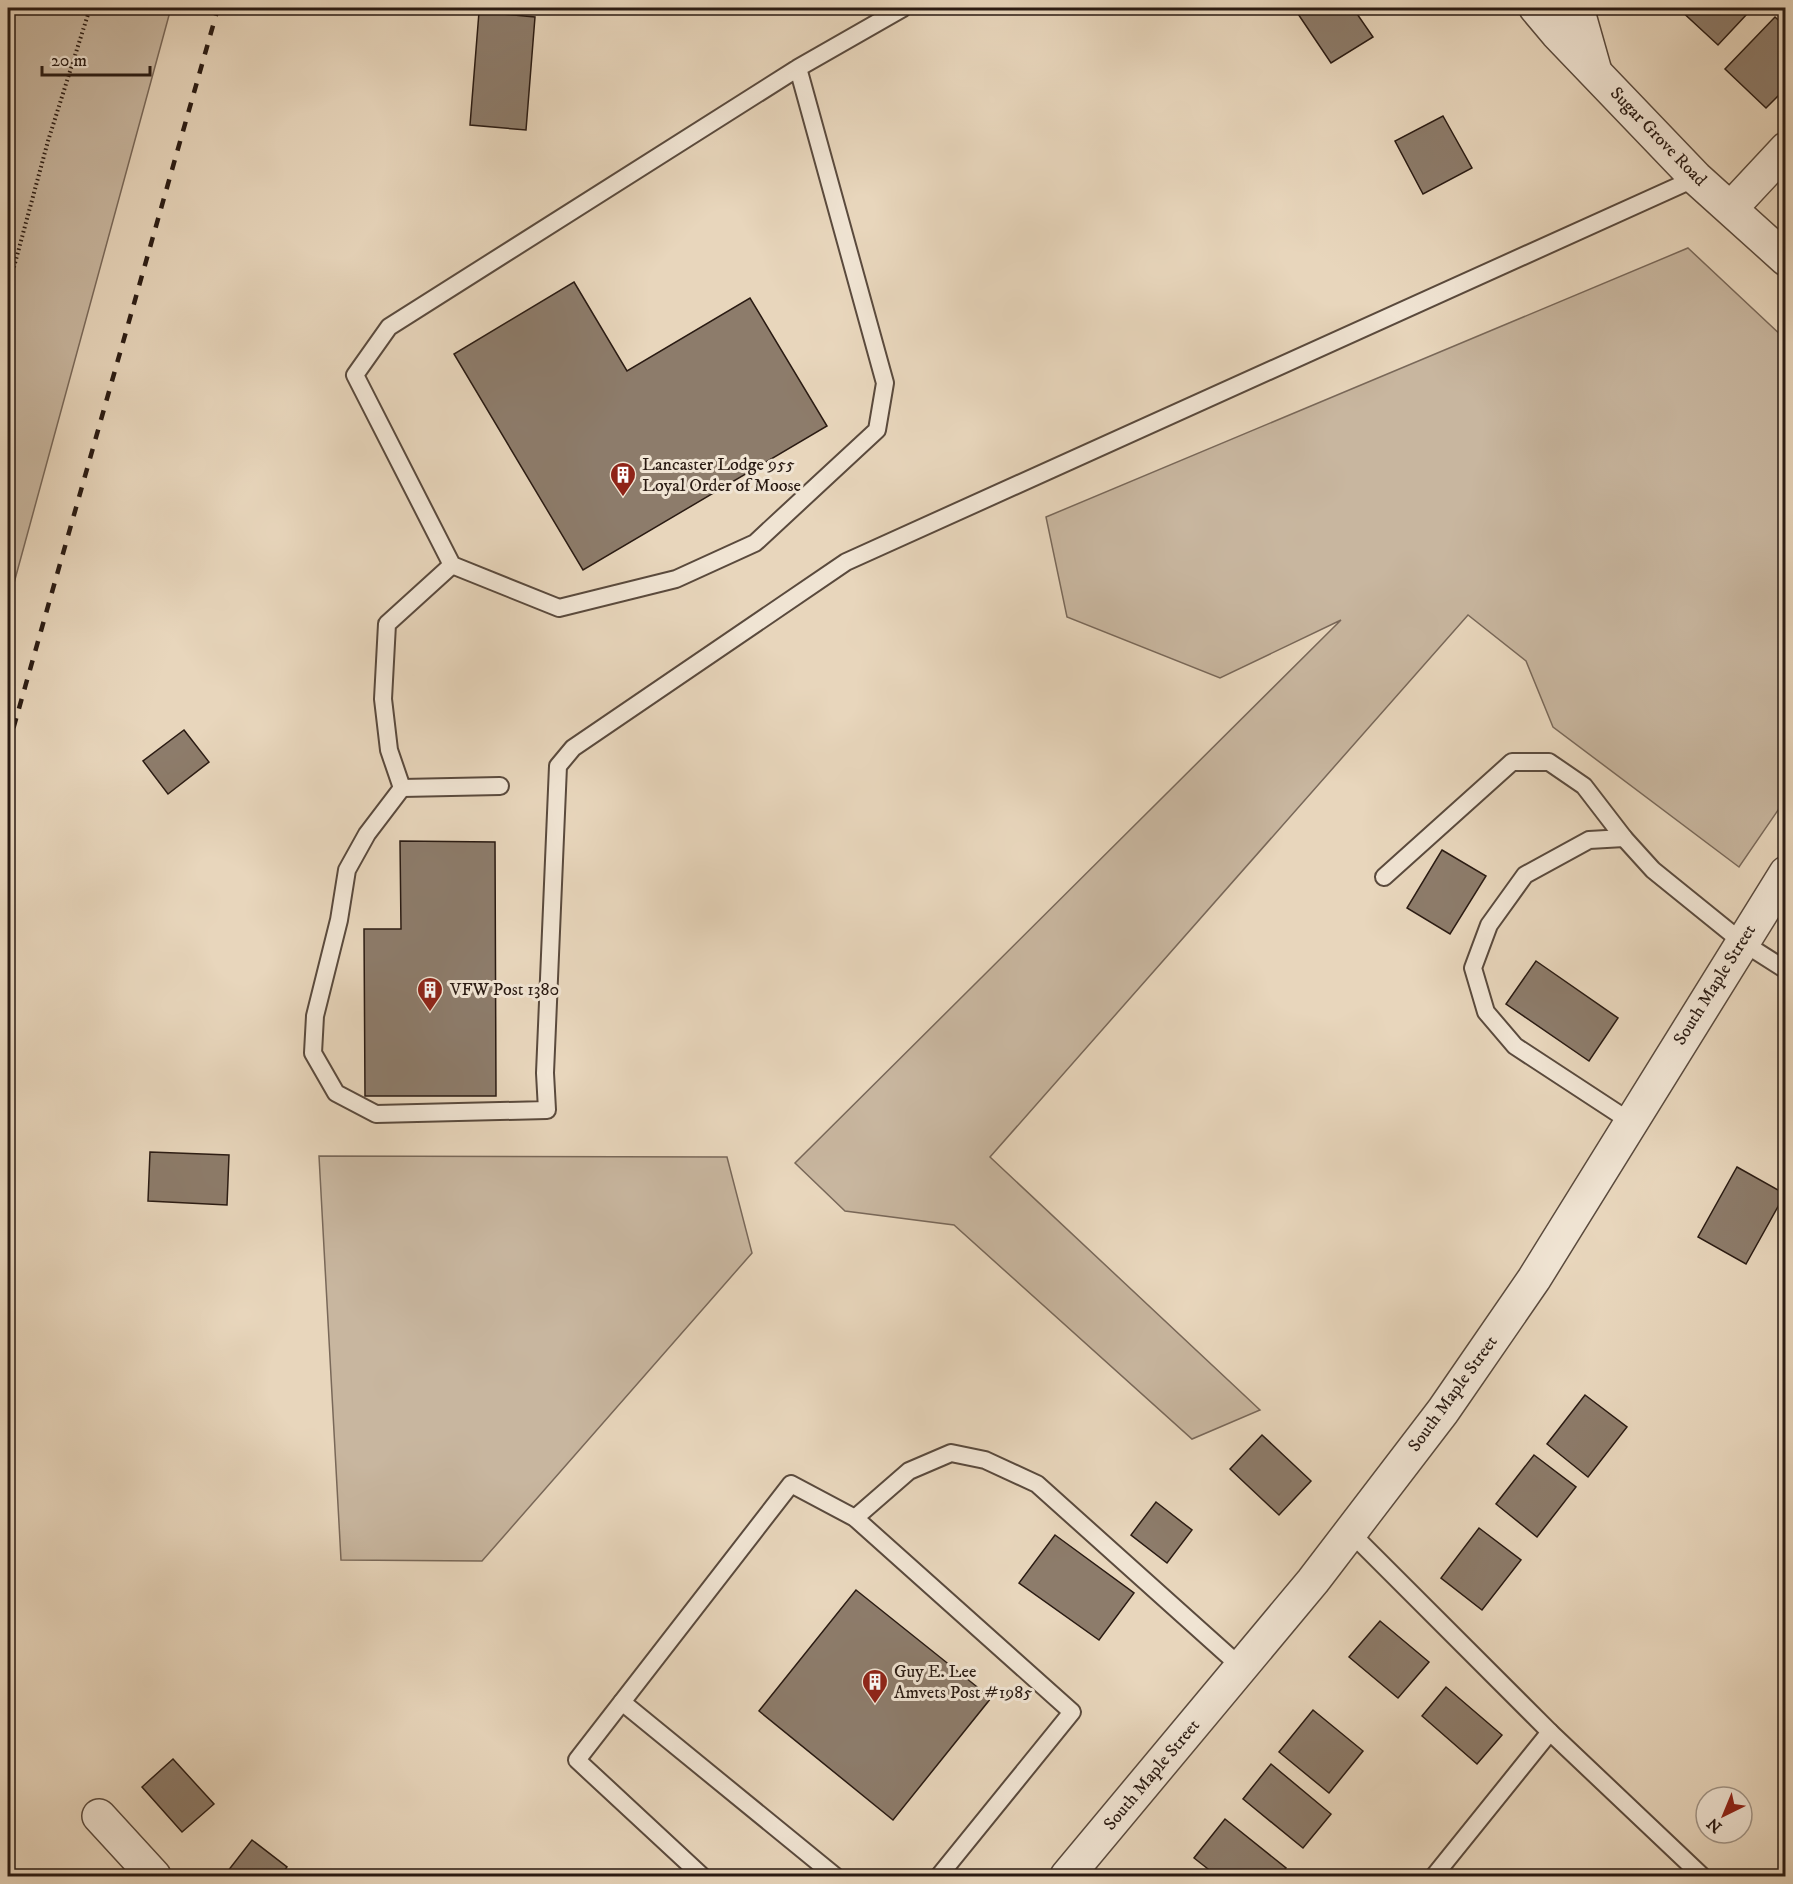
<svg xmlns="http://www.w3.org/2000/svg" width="1793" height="1884" font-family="'IM FELL DW Pica',serif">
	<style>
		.green { fill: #c8b69f; stroke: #796859; stroke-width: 1.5 }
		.building { fill: #8d7c6b; stroke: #2a1b13; stroke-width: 1.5 }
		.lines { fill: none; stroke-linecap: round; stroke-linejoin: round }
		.service-casing { stroke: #5a4a3d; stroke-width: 20 }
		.minor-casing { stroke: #5a4a3d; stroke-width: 36 }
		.tertiary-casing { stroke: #5a4a3d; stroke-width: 36 }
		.path { stroke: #2a1b13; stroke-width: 4; stroke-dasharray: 1.5 3; stroke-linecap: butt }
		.service { stroke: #f0e4d3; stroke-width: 16 }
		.minor { stroke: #f0e4d3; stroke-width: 33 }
		.tertiary { stroke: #f0e4d3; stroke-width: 33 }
		.rail { stroke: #2a1b13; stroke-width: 4.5; stroke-dasharray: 10 10; stroke-linecap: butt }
		.labels { text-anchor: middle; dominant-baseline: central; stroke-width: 6; stroke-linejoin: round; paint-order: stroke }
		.street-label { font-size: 18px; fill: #2a1b13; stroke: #f0e4d3 }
		.poi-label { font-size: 18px; fill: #2a1b13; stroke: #f0e4d3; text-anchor: start }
	</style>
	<rect width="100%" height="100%" fill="#e8d6bc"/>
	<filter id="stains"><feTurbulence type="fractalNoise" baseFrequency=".00333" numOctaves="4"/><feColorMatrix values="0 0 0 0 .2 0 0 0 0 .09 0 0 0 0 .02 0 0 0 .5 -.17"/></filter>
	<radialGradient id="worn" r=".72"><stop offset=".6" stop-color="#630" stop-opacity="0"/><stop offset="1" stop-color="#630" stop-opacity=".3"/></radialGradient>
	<g class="green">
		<path d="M8,8h163l-163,597z"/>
		<path d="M1688,248l97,91v461l-46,67 -186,-140 -27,-66 -58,-46 -478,542 270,253 -68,29 -238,-214 -109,-14 -50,-48 546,-543 -121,58 -153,-61 -21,-100z"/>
		<path d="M319,1156l408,1 25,96 -270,308 -141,-1z"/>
	</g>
	<g class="building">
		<path d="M1294,8h59l20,29 -42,26z"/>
		<path d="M1678,8h63l6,6 -29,31z"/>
		<path d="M479,12l56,5 -9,113 -56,-5z"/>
		<path d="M1775,17l11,10v61l-20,20 -41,-39z"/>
		<path d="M1443,116l29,52 -49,26 -28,-53z"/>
		<path d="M574,282l53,89 123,-73 77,128 -244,144 -129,-216z"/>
		<path d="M184,730l25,32 -41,32 -25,-33z"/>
		<path d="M400,841l95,1 1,254h-131l-1,-167h37z"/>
		<path d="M1442,850l44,26 -36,58 -43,-26z"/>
		<path d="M1536,961l82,57 -29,43 -83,-57z"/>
		<path d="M150,1152l79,3 -2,50 -79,-4z"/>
		<path d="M1737,1167l48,27 -39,70 -48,-27z"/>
		<path d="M1585,1395l42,32 -39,50 -41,-33z"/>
		<path d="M1262,1435l49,46 -32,34 -49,-46z"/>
		<path d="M1534,1455l42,32 -39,50 -41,-33z"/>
		<path d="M1156,1502l36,28 -25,33 -36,-28z"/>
		<path d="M1479,1528l42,32 -39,50 -41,-32z"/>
		<path d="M1055,1535l79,58 -35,47 -80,-57z"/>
		<path d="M856,1590l135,108 -98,122 -134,-109z"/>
		<path d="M1380,1621l49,41 -31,36 -49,-41z"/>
		<path d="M1446,1687l56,48 -25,29 -55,-48z"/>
		<path d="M1313,1710l50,41 -34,42 -50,-41z"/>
		<path d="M173,1759l41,45 -32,28 -40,-45z"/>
		<path d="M1271,1764l60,50 -28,34 -60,-49z"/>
		<path d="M1225,1819l61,49 -6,8h-63l-23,-18z"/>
		<path d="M252,1840l35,27 -7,9h-56z"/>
	</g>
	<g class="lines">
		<defs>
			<g id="service">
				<path d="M798,68l87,315 -8,47 -122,113 -79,36 -117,29 -107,-43 -97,-190 34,-48 409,-259 105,-60"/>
				<path d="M452,565l-65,59 -4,75 6,51 13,38 -35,46 -20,36 -8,50 -24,96 -2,37 23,40 40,21 171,-4 -2,-37 13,-307 15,-18 273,-186 850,-384"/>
				<path d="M402,788l98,-2"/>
				<path d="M1624,838l-35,2 -64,35 -36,50 -16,43 13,44 29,34 116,76"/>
				<path d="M1384,877l128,-115h37l35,24 40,52 29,32 89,72 44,28"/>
				<path d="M855,1518l54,-47 42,-18 34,7 52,24 204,183"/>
				<path d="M1350,1532l200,200 152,144"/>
				<path d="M622,1702l213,174"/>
				<path d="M702,1876l-125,-116 214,-276 64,34 217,194 -133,164"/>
				<path d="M1434,1876l116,-144"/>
			</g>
			<g id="minor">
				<path d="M1731,208l55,-59"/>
				<path d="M99,1816l55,60"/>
			</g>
			<g id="tertiary">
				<path d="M1536,8l21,25 139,145 90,81"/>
				<path d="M1577,8l17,60"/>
				<path d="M1067,1876l246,-295 130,-170 91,-132 252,-406"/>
			</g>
		</defs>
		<use href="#service" class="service-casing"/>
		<use href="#minor" class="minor-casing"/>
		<use href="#tertiary" class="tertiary-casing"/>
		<path class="path" d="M8,289l40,-148 42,-133"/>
		<use href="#service" class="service"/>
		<use href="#minor" class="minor"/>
		<use href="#tertiary" class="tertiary"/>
		<path class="rail" d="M8,747l210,-739"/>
	</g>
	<defs>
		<symbol id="building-pin" viewBox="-11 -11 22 30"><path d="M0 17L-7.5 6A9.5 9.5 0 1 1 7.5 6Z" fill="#8f2418" stroke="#f0e4d3"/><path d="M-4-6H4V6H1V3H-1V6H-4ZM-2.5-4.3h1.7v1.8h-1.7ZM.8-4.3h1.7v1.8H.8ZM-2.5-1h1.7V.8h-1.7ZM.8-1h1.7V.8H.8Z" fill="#fff"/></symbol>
	</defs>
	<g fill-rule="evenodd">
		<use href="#building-pin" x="608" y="460" width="30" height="40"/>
		<use href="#building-pin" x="415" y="975" width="30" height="40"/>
		<use href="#building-pin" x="860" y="1667" width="30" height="40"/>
	</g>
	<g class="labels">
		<g class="street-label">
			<text transform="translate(1658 137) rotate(46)">Sugar Grove Road</text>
			<text transform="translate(1715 985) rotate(-58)">South Maple Street</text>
			<text transform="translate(1453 1394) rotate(-54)">South Maple Street</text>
			<text transform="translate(1152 1775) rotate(-50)">South Maple Street</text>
		</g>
		<g class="poi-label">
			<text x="642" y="465">Lancaster Lodge 955<tspan x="642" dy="21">Loyal Order of Moose</tspan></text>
			<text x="450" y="990">VFW Post 1380</text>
			<text x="894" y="1672">Guy E. Lee<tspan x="894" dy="21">Amvets Post #1985</tspan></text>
		</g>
	</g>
	<rect width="1793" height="1884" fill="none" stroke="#e8d6bc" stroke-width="30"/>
	<rect x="9" y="9" width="1775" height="1866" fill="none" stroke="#2a1b13" stroke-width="3"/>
	<rect x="15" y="15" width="1763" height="1854" fill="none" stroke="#2a1b13" stroke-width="1.5"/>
	<g transform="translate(1724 1815) rotate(223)"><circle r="28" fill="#f0e4d3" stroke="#a19486" stroke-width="1.5"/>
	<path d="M0-4.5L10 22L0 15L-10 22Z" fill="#8f2418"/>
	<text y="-9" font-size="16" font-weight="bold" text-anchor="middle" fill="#2a1b13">N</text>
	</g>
	<path d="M42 66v9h108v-9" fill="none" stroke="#2a1b13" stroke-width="3"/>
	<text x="51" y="66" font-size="18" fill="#2a1b13" stroke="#f0e4d3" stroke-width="4.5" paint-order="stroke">20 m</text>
	<rect width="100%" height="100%" filter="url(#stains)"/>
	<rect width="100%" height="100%" fill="url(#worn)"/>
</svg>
